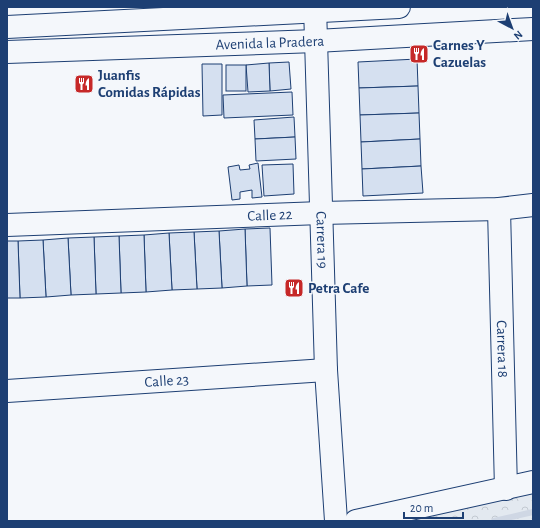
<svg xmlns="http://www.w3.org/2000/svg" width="540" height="528" font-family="'Alegreya Sans',sans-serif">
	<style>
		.forest { fill: url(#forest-crowns); stroke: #687fa3 }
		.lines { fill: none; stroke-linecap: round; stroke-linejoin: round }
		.stream { stroke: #cfd7e4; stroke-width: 6 }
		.building { fill: #d5e0f0; stroke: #1d3f73 }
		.minor-casing { stroke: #1d3f73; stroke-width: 24 }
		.minor { stroke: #f4f7fb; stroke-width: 22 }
		.labels { text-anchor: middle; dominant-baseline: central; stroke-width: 3; stroke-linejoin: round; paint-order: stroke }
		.street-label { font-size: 15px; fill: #1d3f73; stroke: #f4f7fb }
		.poi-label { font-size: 15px; font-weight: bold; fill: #1d3f73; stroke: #f4f7fb; text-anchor: start }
	</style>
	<defs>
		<pattern id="forest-crowns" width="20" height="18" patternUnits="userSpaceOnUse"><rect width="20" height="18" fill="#e3e9f0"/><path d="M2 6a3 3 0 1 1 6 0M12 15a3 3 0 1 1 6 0" fill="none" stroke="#c2c9d1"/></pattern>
	</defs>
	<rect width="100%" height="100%" fill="#f4f7fb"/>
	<path class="forest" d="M533,482v39h-177z"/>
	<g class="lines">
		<path class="stream" d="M494,521l39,-9"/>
	</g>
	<g class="building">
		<path d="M417,59l1,27 -59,2 -1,-26z"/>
		<path d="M289,62l2,27 -21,2 -1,-28z"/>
		<path d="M269,63l1,28 -22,1 -2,-27z"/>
		<path d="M202,64h20v51l-19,1z"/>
		<rect x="226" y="65" width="20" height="26"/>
		<path d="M418,86l1,27 -59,2 -1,-27z"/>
		<path d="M292,92l1,23 -69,3 -1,-23z"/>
		<path d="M419,113l1,26 -59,3 -1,-27z"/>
		<path d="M294,117l1,20 -40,2 -1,-19z"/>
		<path d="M295,137l1,22 -40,2 -1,-22z"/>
		<path d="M420,139l1,27 -59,3 -1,-27z"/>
		<path d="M258,163l4,34 -10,1v-8l-12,2v7l-8,1 -4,-33 11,-2 1,5 10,-1 -1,-4z"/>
		<path d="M293,164l1,30 -30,2 -2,-31z"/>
		<path d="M421,166l2,27 -60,3 -1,-27z"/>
		<path d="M270,228l2,57 -25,1 -2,-57z"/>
		<path d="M245,229l2,57 -25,2 -3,-57z"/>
		<path d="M219,231l3,57 -25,1 -3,-57z"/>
		<path d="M194,232l3,57 -25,1 -3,-57z"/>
		<path d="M169,233l3,57 -26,2 -2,-57z"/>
		<path d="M144,235l2,57 -25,1 -2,-57z"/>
		<path d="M119,236l2,57 -25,1 -2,-57z"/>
		<path d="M94,237l2,57 -25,1 -3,-57z"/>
		<path d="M68,238l3,57 -25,2 -3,-57z"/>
		<path d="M43,240l3,57 -26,1 -2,-57z"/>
		<path d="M7,241h11l2,57h-13z"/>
	</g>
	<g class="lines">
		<defs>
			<g id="minor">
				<path id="s1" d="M315,7l11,363 10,151"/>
				<path d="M7,27l392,-20"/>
				<path id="s2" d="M7,52l309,-11 217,-12"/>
				<path id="s3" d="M499,209l7,280"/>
				<path id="s4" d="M7,225l314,-12 178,-4 34,-4"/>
				<path id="s5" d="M7,391l319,-21"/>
				<path d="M356,521l177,-39"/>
			</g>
		</defs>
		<use href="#minor" class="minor-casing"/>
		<use href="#minor" class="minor"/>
	</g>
	<defs>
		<symbol id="restaurant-square" viewBox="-11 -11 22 22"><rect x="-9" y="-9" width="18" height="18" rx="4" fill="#c62828" stroke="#f4f7fb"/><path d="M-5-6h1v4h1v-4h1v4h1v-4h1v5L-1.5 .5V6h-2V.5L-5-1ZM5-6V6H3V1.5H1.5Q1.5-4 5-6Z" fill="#fff"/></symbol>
	</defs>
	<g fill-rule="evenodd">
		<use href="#restaurant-square" x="408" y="43" width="22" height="22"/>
		<use href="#restaurant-square" x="73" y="73" width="22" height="22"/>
		<use href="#restaurant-square" x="283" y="277" width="22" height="22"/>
	</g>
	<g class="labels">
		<g class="street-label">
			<text stroke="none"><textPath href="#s2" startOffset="263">Avenida la Pradera</textPath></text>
			<text stroke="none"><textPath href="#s4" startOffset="263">Calle 22</textPath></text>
			<text stroke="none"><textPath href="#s1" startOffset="233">Carrera 19</textPath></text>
			<text stroke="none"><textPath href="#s3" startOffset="140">Carrera 18</textPath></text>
			<text stroke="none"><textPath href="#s5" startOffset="160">Calle 23</textPath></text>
		</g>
		<g class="poi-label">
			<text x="433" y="45">Carnes Y<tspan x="433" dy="17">Cazuelas</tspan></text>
			<text x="98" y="75">Juanfis<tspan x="98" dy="17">Comidas Rápidas</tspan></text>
			<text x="308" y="288">Petra Cafe</text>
		</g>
	</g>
	<rect width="540" height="528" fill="none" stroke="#1d3f73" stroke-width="16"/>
	<g transform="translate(512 28) rotate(139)" stroke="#f4f7fb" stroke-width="3" paint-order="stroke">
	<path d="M0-3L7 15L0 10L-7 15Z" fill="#1d3f73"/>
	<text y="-6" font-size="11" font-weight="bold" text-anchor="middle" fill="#1d3f73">N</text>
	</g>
	<path d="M404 512v6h59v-6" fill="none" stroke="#1d3f73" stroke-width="2"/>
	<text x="410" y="512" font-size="12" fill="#1d3f73" stroke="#f4f7fb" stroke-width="3" paint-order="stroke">20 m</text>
</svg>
